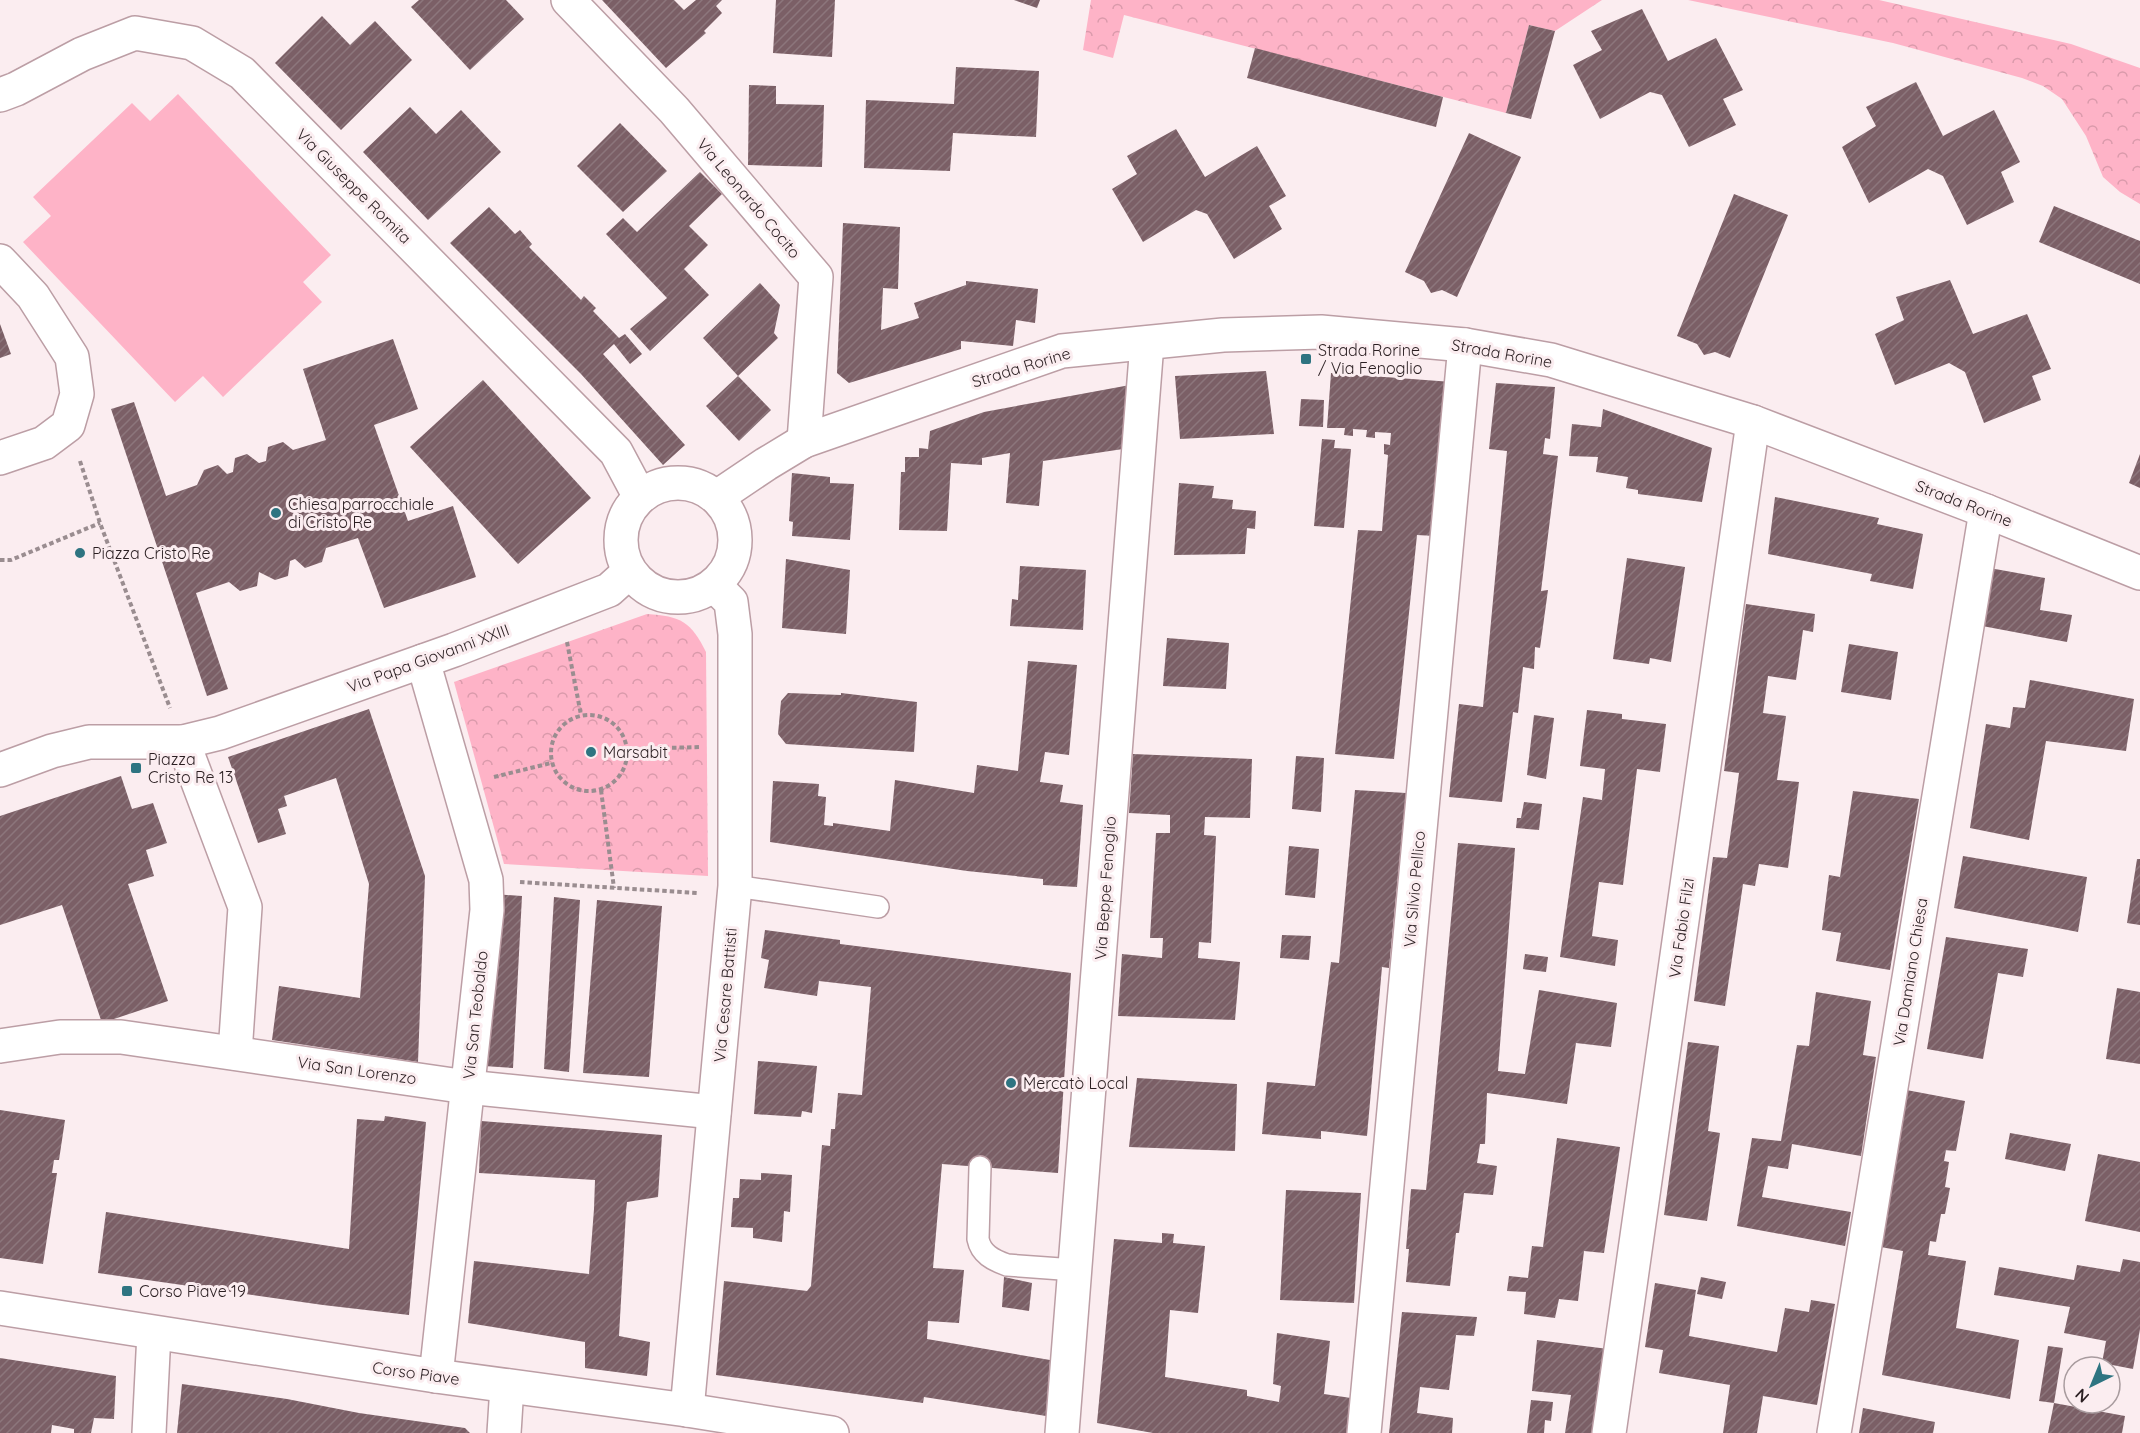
<svg xmlns="http://www.w3.org/2000/svg" width="2140" height="1433" font-family="Quicksand,sans-serif">
	<style>
		.forest { fill: url(#forest-crowns) }
		.garden { fill: #feb3c7 }
		.building { fill: url(#building-hatch) }
		.lines { fill: none; stroke-linecap: round; stroke-linejoin: round }
		.lane-casing { stroke: #bc9ea5; stroke-width: 24 }
		.street-casing { stroke: #bc9ea5; stroke-width: 36 }
		.path { stroke: #9a8d90; stroke-width: 4; stroke-dasharray: 4.5 3; stroke-linecap: butt }
		.lane { stroke: #fff; stroke-width: 21 }
		.street { stroke: #fff; stroke-width: 33 }
		.poi-dot { fill: #2e7481; stroke: #fbedf0; stroke-width: 2 }
		.labels { text-anchor: middle; dominant-baseline: central; stroke-width: 6; stroke-linejoin: round; paint-order: stroke }
		.street-label { font-size: 16px; fill: #2b1f22; stroke: #fbedf0 }
		.poi-label { font-size: 16px; fill: #2b1f22; stroke: #fbedf0; text-anchor: start }
	</style>
	<defs>
		<pattern id="forest-crowns" width="20" height="18" patternUnits="userSpaceOnUse" patternTransform="scale(1.5)"><rect width="20" height="18" fill="#feb3c7"/><path d="M2 6a3 3 0 1 1 6 0M12 15a3 3 0 1 1 6 0" fill="none" stroke="#da9aab"/></pattern>
		<pattern id="building-hatch" width="6" height="6" patternUnits="userSpaceOnUse" patternTransform="scale(1.5)"><rect width="6" height="6" fill="#7b5f66"/><path d="M-1 1l2-2M0 6l6-6M5 7l2-2" fill="none" stroke="#8c767c"/></pattern>
	</defs>
	<rect width="100%" height="100%" fill="#fbedf0"/>
	<g class="forest">
		<path d="M1091,0h511l-47,31 -26,-6 -23,88 -382,-98 -11,43 -30,-8z"/>
		<path d="M1688,0h191l192,44 69,24v136l-20,-12 -17,-15 -17,-41 -24,-37 -19,-13 -21,-8 -129,-35z"/>
		<path d="M647,614c34,2 44,8 59,38l2,224 -204,-12 -50,-182z"/>
	</g>
	<path class="garden" d="M178,94l153,161 -28,27 19,20 -99,95 -20,-21 -28,26 -152,-160 28,-26 -18,-19 99,-94 18,18z"/>
	<g class="building">
		<path d="M419,0h87l18,19 -54,51 -59,-63z"/>
		<path d="M602,0h72l10,10 12,-10h26l-6,6 6,7 -18,18 2,2 -40,35z"/>
		<path d="M776,0h59l-3,57 -59,-4z"/>
		<path d="M1014,0h26l-3,8z"/>
		<path d="M1642,9l26,52 48,-23 27,52 -20,9 13,26 -47,22 -27,-52 -12,-3 -50,27 -27,-54 29,-15 -11,-19z"/>
		<path d="M322,16l28,29 25,-24 37,39 -71,70 -66,-67z"/>
		<path d="M1529,25l26,6 -24,88 -25,-6z"/>
		<path d="M1255,48l188,49 -7,30 -189,-49z"/>
		<path d="M956,67l83,4 -3,66 -83,-4 -3,38 -86,-3 2,-68 88,4z"/>
		<path d="M1916,82l27,54 51,-26 26,52 -19,10 13,30 -47,23 -24,-49 -15,-7 -59,34 -27,-56 34,-21 -10,-19z"/>
		<path d="M749,85l27,1v18l48,1 -2,62 -74,-2z"/>
		<path d="M410,107l26,27 25,-24 40,42 -73,68 -65,-68z"/>
		<path d="M620,123l47,48 -44,41 -46,-46z"/>
		<path d="M1176,129l29,48 52,-31 29,50 -17,10 13,23 -48,30 -27,-45 -11,-4 -53,32 -31,-53 25,-15 -10,-18z"/>
		<path d="M1469,133l52,24 -64,140 -15,-7 -11,3 -7,-12 -19,-9z"/>
		<path d="M700,172l22,22 -33,32 19,19 -24,24 25,26 -59,56 -20,-22 37,-31 -61,-64 17,-16 14,14z"/>
		<path d="M1734,194l54,21 -58,143 -15,-6 -11,3 -7,-11 -20,-8z"/>
		<path d="M2054,206l86,35v43l-101,-42z"/>
		<path d="M489,207l26,27 5,-4 12,14 -3,3 52,53 3,-4 12,12 -3,3 26,27 6,-4 17,20 -12,10 -16,-20 -11,10 82,91 -22,20 -82,-91 -131,-131z"/>
		<path d="M843,223l57,4 -2,62 -15,-1 -2,42 38,-12 -5,-15 52,-18v-4l72,8 -3,34 -19,-3 -3,26 -52,-5v8l-112,34 -12,-10z"/>
		<path d="M1950,280l23,54 54,-20 24,55 -19,7 9,24 -57,23 -19,-51 -16,-9 -54,22 -20,-51 29,-14 -8,-23z"/>
		<path d="M760,283l20,22 -6,28 4,5 -40,38 -35,-38z"/>
		<path d="M0,324l11,30 -11,4z"/>
		<path d="M393,339l25,70 -44,16 34,96 45,-15 23,71 -92,31 -26,-70 -32,10 -4,14 -17,6 -10,-9 -5,2 -2,15 -13,4 -16,-8 -2,14 -17,5 -11,-9 -33,11 32,96 -21,7 -96,-287 23,-7 32,94 31,-11 7,-15 14,-5 9,9 6,-2 2,-14 12,-4 12,9 7,-2 2,-14 15,-5 10,8 33,-10 -23,-71z"/>
		<path d="M1266,371l8,63 -94,5 -5,-63z"/>
		<path d="M1331,373l121,9 -17,154 -18,-1 -23,224 -59,-5 23,-224 24,1 6,-76 -4,-1v-10l6,1 1,-12 -16,-1v6l-9,-1 1,-7 -14,-1v7l-9,-1 1,-7h-18z"/>
		<path d="M738,376l33,34 -32,31 -33,-35z"/>
		<path d="M483,380l108,118 -73,66 -108,-117z"/>
		<path d="M1496,383l59,4 -5,52 -5,-1 -2,16 15,2 -17,135 7,-1 -8,58 -5,-1 -1,22 -11,-2 -5,46 -5,-1 -11,90 -53,-5 10,-93 24,3 24,-256 -18,-2z"/>
		<path d="M1130,385l-7,64 -80,12 -4,45 -33,-3 4,-50 -28,5v7l-31,-2 -4,68 -48,-1 2,-58h4v-15h14v-9l9,1 2,-18 54,-19z"/>
		<path d="M1301,399l23,1 -1,27 -24,-1z"/>
		<path d="M1603,409l109,39 -10,54 -64,-8v-4l-12,-2 2,-11 -32,-5 2,-15 -29,-1 3,-32 29,3z"/>
		<path d="M1322,439l13,1 -1,8 17,1 -7,79 -30,-2z"/>
		<path d="M2140,454v34l-11,-5z"/>
		<path d="M792,473l38,4v6l24,1 -4,56 -58,-4 1,-14 -4,-1z"/>
		<path d="M1179,483l35,3 -2,12 21,2 -1,9 24,2 -1,18 -8,-1 -2,26 -71,1z"/>
		<path d="M1775,497l104,21 -2,6 46,10 -10,55 -43,-8 2,-7 -104,-20z"/>
		<path d="M1627,558l58,9 -14,95 -21,-4 -1,6 -36,-5z"/>
		<path d="M786,559l64,11 -4,64 -64,-6z"/>
		<path d="M1020,566l66,4 -3,60 -73,-4 2,-27 6,1z"/>
		<path d="M1984,567l61,11 -5,32 32,5 -5,27 -90,-17z"/>
		<path d="M1746,604l69,10 -2,18 -10,-2 -7,50 -28,-4 -5,37 23,3 -9,64 22,2 -11,86 -29,-4 -4,22 -12,-2 -18,122 -31,-5 19,-144 14,1 8,-55 4,-30 -15,-2z"/>
		<path d="M1167,638l62,5 -3,46 -63,-3z"/>
		<path d="M1849,644l49,8 -7,48 -50,-8z"/>
		<path d="M1028,661l49,4 -8,90 -24,-3 -5,30 23,3 -3,17 23,3 -6,82 -34,-2v-6l-76,-8 -197,-29 3,-61 46,3 -1,12 8,1 -2,28 9,1v-3l57,8 5,-51 79,13 3,-28 41,6z"/>
		<path d="M2030,680l104,19 -8,52 -80,-10 -17,99 -59,-12 16,-104 24,4 3,-21 12,1z"/>
		<path d="M788,693l53,2v-2l76,9 -3,50 -128,-8 -8,-10 3,-33z"/>
		<path d="M369,709l56,167 -7,186 -146,-22 7,-54 81,12 9,-114 -33,-106 -52,18 3,10 -9,3 8,25 -28,9 -30,-86z"/>
		<path d="M1587,710l35,4v5l44,5 -6,48 -23,-3 -14,116 -24,-3 -7,54 26,4 -3,26 -55,-9 23,-160 19,3 3,-31 -25,-3z"/>
		<path d="M1534,715l20,3 -8,61 -19,-4z"/>
		<path d="M1133,754l119,5 -2,59 -45,-1 -1,18 12,1 -5,107 -12,-1 -1,16 42,4 -5,58 -117,-4 4,-62 40,4 1,-20h-13l6,-105h14v-18l-41,-2z"/>
		<path d="M1296,756l28,2 -3,54 -29,-3z"/>
		<path d="M121,776l11,33 21,-6 14,40 -21,7 8,26 -26,8 40,117 -66,22 -40,-118 -62,20v-109z"/>
		<path d="M1355,790l51,3 -17,175 -7,-1 -15,169 -46,-5v8l-59,-5 5,-52 48,4 16,-124 8,1z"/>
		<path d="M1853,791l66,8 -29,171 -54,-9 5,-28 -19,-3 7,-55 11,2z"/>
		<path d="M1524,802l18,2 -3,26 -23,-2 1,-10h4z"/>
		<path d="M1458,843l57,5 -17,223 27,3 14,-84 78,13 -6,44 -35,-4 -9,61 -80,-11 -2,51h-5l-3,19 20,3 -4,29 -29,-2 -5,40h-3l-6,53 -44,-4 3,-33h-3l5,-60 15,1 1,-9z"/>
		<path d="M1289,846l30,3 -4,49 -30,-3z"/>
		<path d="M1963,856l124,21 -9,55 -124,-24z"/>
		<path d="M2137,859h3v66l-13,-2z"/>
		<path d="M494,894l28,2 -9,172 -29,-2z"/>
		<path d="M554,897l26,3 -11,172 -25,-3z"/>
		<path d="M597,900l65,6 -13,171 -66,-4z"/>
		<path d="M765,930l75,10v4l231,29 -13,200 -116,-9 -9,104 31,2 -5,53 -31,-2 -1,18 123,21 -4,56 -122,-19 -1,6 -207,-28 8,-94 83,10 4,-5 11,-141 8,1 1,-17h4l3,-36 24,2 9,-108 -52,-6 -2,15 -53,-8 5,-28 -8,-2z"/>
		<path d="M1282,935l29,1 -2,24 -29,-2z"/>
		<path d="M1946,937l82,12 -5,28 -25,-4 -15,86 -56,-10z"/>
		<path d="M1525,954l23,3 -2,15 -23,-3z"/>
		<path d="M2117,988l23,4v72l-34,-5z"/>
		<path d="M1816,992l55,9 -8,54 13,2 -15,99 -69,-12 -4,25 -20,-3 -6,31 89,15 -6,34 -108,-20 15,-88 29,3 16,-96 12,1z"/>
		<path d="M1688,1042l31,4 -11,85 12,2 -13,88 -43,-6z"/>
		<path d="M758,1061l59,5 -5,47 -10,-2 -1,6 -47,-3z"/>
		<path d="M1137,1078l100,6 -2,67 -106,-4z"/>
		<path d="M1901,1089l64,12 -9,50 -12,-1h2l-2,11 5,1 -4,25 5,1 -5,26h-4l-5,28 -6,-1 -2,14 38,6 -10,67 63,12 -9,59 -128,-24 21,-124 -28,-5z"/>
		<path d="M0,1110l65,10 -6,40h-5l-2,13h5l-14,91 -43,-6z"/>
		<path d="M385,1116l41,6 -17,193 -86,-10 -225,-32 8,-61 243,37 8,-130 27,2z"/>
		<path d="M481,1121l181,14 -4,62 -31,5 -1,9 -7,125 31,6 -3,34 -62,-8v-26l-117,-19 6,-62 115,13 5,-65 1,-29 -116,-7z"/>
		<path d="M2010,1133l61,11 -6,27 -60,-12z"/>
		<path d="M1557,1138l63,9 -16,106 -20,-2 -6,50 -19,-2 -4,19 -31,-4 2,-22 -19,-1 2,-15 19,2 4,-32 11,1z"/>
		<path d="M2098,1154l42,8v70l-55,-11z"/>
		<path d="M761,1173l31,2 -2,37 -6,-1 -2,31 -29,-4v-10l-22,-1 2,-29h6l1,-19 21,1z"/>
		<path d="M1286,1190l75,3 -7,110 -74,-3z"/>
		<path d="M1162,1233l12,1 -1,9 32,3 -7,67 -28,-3 -5,67 82,13v6l32,6 2,-16 -8,-2 4,-51 53,8 -6,53 27,4 -3,35h-195l-56,-10 17,-184 48,4z"/>
		<path d="M2123,1259l17,3v67l-7,40 -31,-6 4,-22 -42,-8 6,-26 -76,-12 5,-28 75,13 3,-15 43,7z"/>
		<path d="M1004,1277l28,6 -3,28 -27,-4z"/>
		<path d="M1701,1277l25,5 -4,17 -25,-5z"/>
		<path d="M1655,1283l41,7 -7,46 88,16 8,-44 24,4 2,-12 24,4 -18,101 -54,-9 -6,37h-34l7,-48 -71,-12 4,-23 -18,-3z"/>
		<path d="M1402,1312l75,5 -3,19 -18,-1 -7,55 -29,-3 -3,26 36,5 -1,15h-63z"/>
		<path d="M1537,1340l71,9 -12,84h-31l6,-38 -39,-4z"/>
		<path d="M2048,1346l15,2 -9,55 -15,-2z"/>
		<path d="M0,1358l116,18 -2,43 -20,-1 -3,15h-17v-4l-22,-4 -1,8h-51z"/>
		<path d="M182,1384l105,15 72,14 106,15 5,5h-293z"/>
		<path d="M1531,1400l22,2 -2,19 -6,-1 -1,13h-17z"/>
		<path d="M2054,1403l71,13 -3,17h-74z"/>
		<path d="M1863,1408l72,14 -2,11h-74z"/>
	</g>
	<g class="lines">
		<defs>
			<g id="lane">
				<path d="M735,886l143,21"/>
				<path d="M980,1167l-2,72c3,15 15,21 29,26l68,5"/>
			</g>
			<g id="street">
				<path d="M568,0l106,110 142,167 -12,164"/>
				<path d="M0,95l16,-6 66,-35 53,-21 57,10 50,30 374,379 24,45"/>
				<path d="M0,261l33,35 39,61 5,37 -9,31 -24,18 -44,15"/>
				<circle cx="678" cy="540" r="57"/>
				<path d="M717,497l49,-33 38,-23 258,-90 161,-16 98,-3 144,13 86,15 202,62 233,89 154,62"/>
				<path d="M423,661l63,219 1,30 -51,466"/>
				<path d="M183,742l62,165 -10,146"/>
				<path d="M0,770l52,-19 37,-9h94l37,-9 234,-83 155,-60 20,-18"/>
				<path d="M0,1046l60,-9h61l346,50 247,25"/>
				<path d="M0,1308l436,68 251,34 145,23"/>
				<path d="M687,1410l48,-524v-252l-4,-32 -16,-16"/>
				<path d="M149,1433l5,-100"/>
				<path d="M504,1433l3,-47"/>
				<path d="M1062,1433l85,-1090"/>
				<path d="M1364,1433l101,-1088"/>
				<path d="M1609,1433l144,-1011"/>
				<path d="M1834,1433l152,-922"/>
			</g>
		</defs>
		<use href="#lane" class="lane-casing"/>
		<use href="#street" class="street-casing"/>
		<g class="path">
			<path d="M80,461l20,62 70,185"/>
			<path d="M0,560h11l89,-37"/>
			<path d="M567,642l14,73"/>
			<circle cx="589" cy="753" r="38"/>
			<path d="M627,749l74,-2"/>
			<path d="M494,777l57,-14"/>
			<path d="M601,790l13,98"/>
			<path d="M520,882l178,11"/>
		</g>
		<use href="#lane" class="lane"/>
		<use href="#street" class="street"/>
	</g>
	<g class="poi-dot">
		<rect x="1300" y="353" width="12" height="12" rx="3"/>
		<circle cx="276" cy="513" r="6"/>
		<circle cx="80" cy="553" r="6"/>
		<circle cx="591" cy="752" r="6"/>
		<rect x="130" y="762" width="12" height="12" rx="3"/>
		<circle cx="1011" cy="1083" r="6"/>
		<rect x="121" y="1285" width="12" height="12" rx="3"/>
	</g>
	<g class="labels">
		<g class="street-label">
			<text transform="translate(354 186) rotate(45)">Via Giuseppe Romita</text>
			<text transform="translate(749 198) rotate(50)">Via Leonardo Cocito</text>
			<text transform="translate(1502 353) rotate(10)">Strada Rorine</text>
			<text transform="translate(1021 367) rotate(-17)">Strada Rorine</text>
			<text transform="translate(1964 503) rotate(21)">Strada Rorine</text>
			<text transform="translate(428 658) rotate(-20)">Via Papa Giovanni XXIII</text>
			<text transform="translate(1105 888) rotate(-86)">Via Beppe Fenoglio</text>
			<text transform="translate(1414 889) rotate(-85)">Via Silvio Pellico</text>
			<text transform="translate(1681 928) rotate(-82)">Via Fabio Filzi</text>
			<text transform="translate(1910 972) rotate(-81)">Via Damiano Chiesa</text>
			<text transform="translate(725 995) rotate(-85)">Via Cesare Battisti</text>
			<text transform="translate(475 1015) rotate(-84)">Via San Teobaldo</text>
			<text transform="translate(357 1070) rotate(8)">Via San Lorenzo</text>
			<text transform="translate(416 1373) rotate(8)">Corso Piave</text>
		</g>
		<g class="poi-label">
			<text x="1318" y="350">Strada Rorine<tspan x="1318" dy="18">/ Via Fenoglio</tspan></text>
			<text x="288" y="504">Chiesa parrocchiale<tspan x="288" dy="18">di Cristo Re</tspan></text>
			<text x="92" y="553">Piazza Cristo Re</text>
			<text x="603" y="752">Marsabit</text>
			<text x="148" y="759">Piazza<tspan x="148" dy="18">Cristo Re 13</tspan></text>
			<text x="1023" y="1083">Mercatò Local</text>
			<text x="139" y="1291">Corso Piave 19</text>
		</g>
	</g>
	<g transform="translate(2092 1385) rotate(223)"><circle r="28" fill="#fbedf0" stroke="#a89b9e" stroke-width="1.5"/>
	<path d="M0-4.5L10 22L0 15L-10 22Z" fill="#2e7481"/>
	<text y="-9" font-size="16" font-weight="bold" text-anchor="middle" fill="#2b1f22">N</text>
	</g>
</svg>
